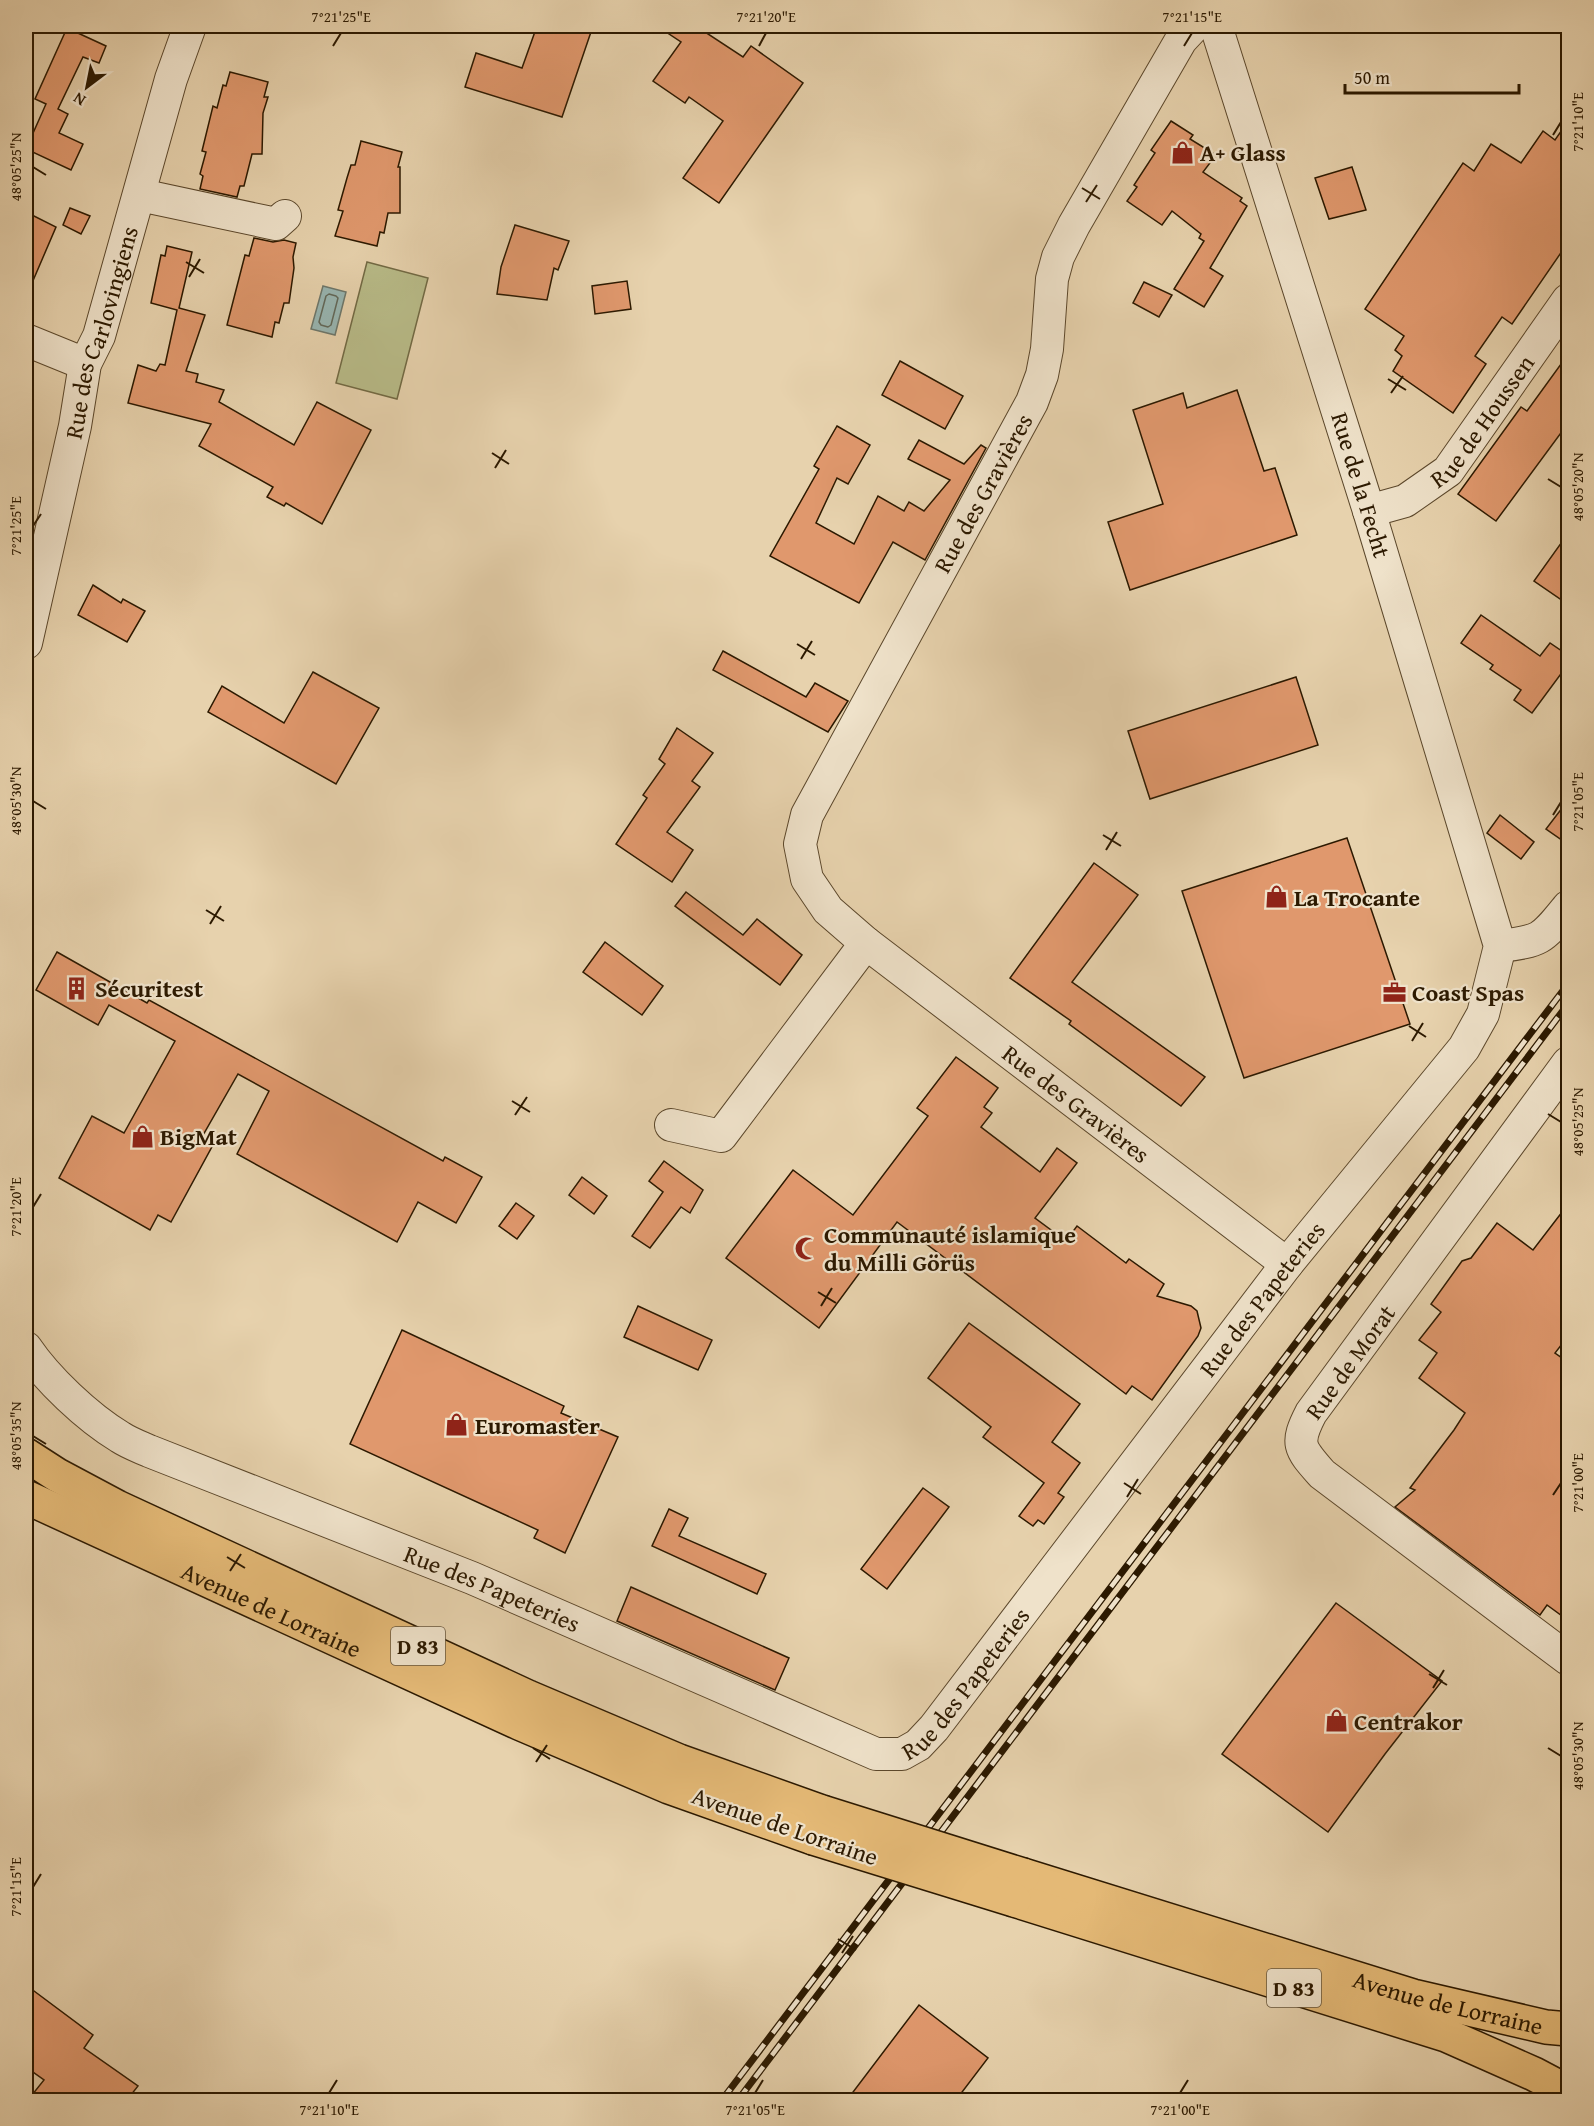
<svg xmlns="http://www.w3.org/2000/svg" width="1594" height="2126" font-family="'Gentium Book Plus',serif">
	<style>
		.green { fill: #b8bb88; stroke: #726a44; stroke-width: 1.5 }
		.water { fill: #98b6b2; stroke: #6d776b; stroke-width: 1.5 }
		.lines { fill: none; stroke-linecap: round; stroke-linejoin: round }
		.shore { stroke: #626859; stroke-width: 1.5 }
		.building { fill: #e0986d; stroke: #2c1900; stroke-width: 1.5 }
		.minor-casing { stroke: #5b472b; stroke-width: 34 }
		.major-casing { stroke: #2c1900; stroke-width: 36 }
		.minor { stroke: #efe2ca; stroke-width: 32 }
		.major { stroke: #e4b976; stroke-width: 33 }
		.rail-casing { stroke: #2c1900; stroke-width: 7 }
		.rail { stroke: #efe2ca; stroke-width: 4.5; stroke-dasharray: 14; stroke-linecap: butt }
		.major-bridge-casing { stroke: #2c1900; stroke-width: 36; stroke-linecap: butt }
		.major-bridge { stroke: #e4b976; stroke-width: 33 }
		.ticks { fill: none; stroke: #2c1900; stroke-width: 2 }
		.labels { text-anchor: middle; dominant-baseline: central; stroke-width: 4.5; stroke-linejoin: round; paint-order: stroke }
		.shield { fill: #efe2ca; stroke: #66553d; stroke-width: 1.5 }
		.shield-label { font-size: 22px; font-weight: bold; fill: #2c1900 }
		.poi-label { font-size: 24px; font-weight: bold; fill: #2c1900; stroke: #efe2ca; text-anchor: start }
		.street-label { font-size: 24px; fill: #2c1900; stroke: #efe2ca }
		.neatline { fill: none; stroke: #2c1900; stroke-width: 2 }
		.ticks-label { font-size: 15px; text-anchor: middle; fill: #2c1900 }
	</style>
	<rect width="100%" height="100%" fill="#e7d2ad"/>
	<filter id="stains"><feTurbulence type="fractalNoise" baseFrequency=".00333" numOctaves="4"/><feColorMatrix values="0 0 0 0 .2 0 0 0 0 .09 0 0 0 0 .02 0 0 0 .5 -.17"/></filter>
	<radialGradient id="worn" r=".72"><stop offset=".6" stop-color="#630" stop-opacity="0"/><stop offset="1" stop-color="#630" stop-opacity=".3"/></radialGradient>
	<path class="green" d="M367,262l61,16 -31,121 -61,-16z"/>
	<path class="water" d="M323,286l23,6 -11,43 -24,-6z"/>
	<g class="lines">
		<path class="shore" d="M329,294l7,2 2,2 -7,27 -3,2 -7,-2 -2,-3 7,-26z"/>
	</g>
	<g class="building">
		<path d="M537,26h56l-31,91 -97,-30 11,-34 46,15z"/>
		<path d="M657,26h39l47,31 8,-11 52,37 -84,120 -36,-25 40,-57 -34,-24 -4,6 -32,-22 28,-39z"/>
		<path d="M67,28l39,18 -7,17 -16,-6 -25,52 10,5 -9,19 24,11 -12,26 -45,-21 20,-45 -11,-5z"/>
		<path d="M230,72l38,10 -4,15h4l-5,16 -1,41h-10l-8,32h-4l-3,11 -37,-8 3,-13 -3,-2 6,-22 -4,-1 11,-45 4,2 6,-23 3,1z"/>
		<path d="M1569,120v121l-57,83 -10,-7 -27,39 11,8 -33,49 -60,-42 9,-15 -7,-6 9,-14 -39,-27 98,-146 11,8 17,-27 30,19 22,-32 12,9z"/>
		<path d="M1171,121l22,14 -3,4 26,16 -13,17 39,26 -2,3 7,5 -37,62 13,8 -19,31 -30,-18 30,-48 -5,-3 2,-4 -29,-23 -10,14 -35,-24 10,-14 -3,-2 21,-32 -4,-3z"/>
		<path d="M361,141l41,11 -4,15h2v46h-12l-4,20 -4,-1 -3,14 -42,-10 8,-25 -5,-1 9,-32 4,-13h4z"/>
		<path d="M1352,167l14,43 -37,9 -14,-41z"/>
		<path d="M70,208l20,8 -9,18 -18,-9z"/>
		<path d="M26,212l30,15 -30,70z"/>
		<path d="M515,225l54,16 -11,29 -4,-2 -7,32 -50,-6 4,-27z"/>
		<path d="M254,238l19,4 11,-2 12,3 -3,14 1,11 -5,35h-5l-5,20 -4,-1 -3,15 -45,-12 18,-70 4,1z"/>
		<path d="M167,246l25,6 -13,56 26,7 -19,56 12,3 -2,8 28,8 -5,12 75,43 23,-43 54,28 -49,94 -36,-21 -2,3 -17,-9 6,-10 -74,-41 12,-22 -83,-21 10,-38 18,6 4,-7 5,1 12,-55 -26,-7 10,-48 4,1z"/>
		<path d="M627,281l4,28 -36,5 -3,-28z"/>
		<path d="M1144,282l28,13 -13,22 -26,-14z"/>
		<path d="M1569,353v69l-73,99 -38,-27 63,-87 6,4z"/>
		<path d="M900,361l63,35 -18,33 -63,-34z"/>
		<path d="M1237,390l27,81 11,-3 22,67 -167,55 -22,-68 55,-18 -30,-94 50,-17 4,15z"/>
		<path d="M837,426l33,19 -22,39 -11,-6 -21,45 38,21 24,-48 26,15 5,-9 15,9 26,-31 -42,-21 11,-19 45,24 17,-19 5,3 -61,112 -32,-18 -34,61 -89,-47 49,-87 -5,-3z"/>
		<path d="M1569,532v73l-35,-24z"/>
		<path d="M93,585l28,18 2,-4 22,12 -18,31 -49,-27z"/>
		<path d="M1481,615l59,41 10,-13 19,13v7l-37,50 -18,-13 7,-10 -31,-21 3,-4 -32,-22z"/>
		<path d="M723,651l83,46 9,-14 33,18 -20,31 -115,-62z"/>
		<path d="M313,672l66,36 -43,76 -128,-72 14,-26 62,37z"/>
		<path d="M1296,677l22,68 -168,54 -22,-68z"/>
		<path d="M677,728l36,25 -21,28 8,6 -33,45 26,18 -21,32 -56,-38 31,-46 -4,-3 22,-31 -6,-5z"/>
		<path d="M1569,799v46l-23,-16z"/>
		<path d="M1500,815l34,27 -13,17 -34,-26z"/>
		<path d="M1347,838l63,186 -166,54 -62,-187z"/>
		<path d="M1094,863l44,32 -66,87 133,95 -24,29 -112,-82 2,-3 -61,-43z"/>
		<path d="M686,892l57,43 14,-16 45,36 -22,30 -105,-79z"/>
		<path d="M605,942l58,44 -21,29 -59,-43z"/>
		<path d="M57,952l90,51 2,-3 294,161 2,-4 37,20 -26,46 -38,-21 -21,40 -160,-88 32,-63 -31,-17 -36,63 12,6 -43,79 -13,-7 -8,15 -91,-52 33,-62 32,17 51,-92 -66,-36 -11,20 -62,-35z"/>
		<path d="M956,1057l42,31 -14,19 8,6 -11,14 59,45 17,-24 20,15 -42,55 31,23 11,-15 49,37 3,-4 35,25 -7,12 34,10 6,5 4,17 -3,8 -46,64 -20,-14 -6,8 -229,-172 -78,106 -93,-70 67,-88 60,45 75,-99 -11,-8z"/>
		<path d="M664,1161l39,29 -13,23 -9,-6 -31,41 -18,-12 31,-44 -14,-11z"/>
		<path d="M582,1177l25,19 -13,18 -25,-19z"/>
		<path d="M516,1203l18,13 -17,23 -18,-13z"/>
		<path d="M1569,1203v132l-14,18 14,10v258l-22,-16 -7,10 -145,-108 20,-17 -5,-2 44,-58 11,-17 -46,-35 18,-25 -18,-13 22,-28 -10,-8 31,-43 9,-3 26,-35 36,27z"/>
		<path d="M638,1306l74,34 -14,30 -74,-33z"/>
		<path d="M969,1323l111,81 -28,38 28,21 -22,30 6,4 -20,27 -6,-4 -5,6 -14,-10 25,-33 -61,-46 8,-10 -63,-49z"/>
		<path d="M402,1330l162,76 -3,7 57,24 -53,116 -31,-15 4,-8 -188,-86z"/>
		<path d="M923,1488l26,19 -62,82 -26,-20z"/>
		<path d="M669,1509l19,9 -9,18 87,38 -9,20 -105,-48z"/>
		<path d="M631,1587l158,71 -14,32 -158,-69z"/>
		<path d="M1336,1603l106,78 -57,73 -57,78 -106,-78z"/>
		<path d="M26,1985l67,50 -9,13 54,38 -11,14h-99l16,-20 -18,-13z"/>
		<path d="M919,2005l69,53 -32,42h-109z"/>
	</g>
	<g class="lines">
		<defs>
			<g id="minor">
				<path id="s1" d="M1194,26l-13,14 -107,185 -16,32 -6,22 -5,70 -5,26 -10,27 -225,413 -7,29 7,35 21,31 38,33 421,321"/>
				<path d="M140,195l136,29 9,-8"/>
				<path d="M26,340l59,24"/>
				<path id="s2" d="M1369,511l36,-10 43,-30 120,-171"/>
				<path id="s3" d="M26,643l49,-217 10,-62 14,-28 72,-257 19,-53"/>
				<path d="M1500,946c42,-5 42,-7 68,-39"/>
				<path d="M1568,1063l-257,350c-16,31 -12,35 11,61l246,185"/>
				<path d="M671,1125l50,11 145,-193"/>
				<path id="s4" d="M26,1348c21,31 61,69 94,89 9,6 20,10 29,14l323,127 404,176h26l16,-9 16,-17 353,-464 177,-216 19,-34 17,-68 -131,-435 -153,-485"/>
			</g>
			<g id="major">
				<path d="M26,1455l31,20 60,32 411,190 151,64 143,51"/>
				<path id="s5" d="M26,1497l493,226 150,64 144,51"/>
				<path id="s6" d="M1023,1875l390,121 133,31 22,2"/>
				<path d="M1014,1900l432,135 88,39 34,18"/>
			</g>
		</defs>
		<use href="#minor" class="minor-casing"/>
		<use href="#major" class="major-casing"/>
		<use href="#minor" class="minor"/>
		<use href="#major" class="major"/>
		<defs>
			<g id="rail">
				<path d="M722,2100l846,-1116"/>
				<path d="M738,2100l830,-1096"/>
			</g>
		</defs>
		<use href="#rail" class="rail-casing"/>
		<use href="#rail" class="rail"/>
		<defs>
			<g id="major-bridge">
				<path d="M822,1812l201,63"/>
				<path d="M813,1838l201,62"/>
			</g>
		</defs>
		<use href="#major-bridge" class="major-bridge-casing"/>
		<use href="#major-bridge" class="major-bridge"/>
	</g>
	<path class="ticks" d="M333,46l8,-13M759,46l7,-13M1184,46l8,-13M1553,135l8,-13M33,167l13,8M1082,188l18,11M1086,202l11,-17M186,262l18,11M189,277l11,-18M1388,379l18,11M1391,393l12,-17M492,453l17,11M495,468l11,-18M1548,479l13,8M33,526l8,-12M797,644l18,11M801,659l11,-18M33,801l13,8M1553,815l8,-13M1103,835l18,11M1106,850l11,-18M206,910l18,11M210,924l11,-18M1409,1026l17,11M1412,1041l11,-18M512,1101l18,11M1548,1114l13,8M515,1115l12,-18M33,1207l8,-13M818,1292l18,11M821,1306l11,-18M33,1436l13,8M1124,1483l17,11M1553,1495l8,-12M1127,1497l11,-18M227,1557l18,11M230,1571l11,-17M1429,1674l18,11M1433,1688l11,-18M533,1748l17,11M1548,1748l13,8M536,1762l11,-17M33,1887l8,-13M838,1939l18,11M842,1953l11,-17M329,2093l8,-13M755,2093l8,-13M1180,2093l8,-13"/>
	<defs>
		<symbol id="shop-bare" viewBox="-9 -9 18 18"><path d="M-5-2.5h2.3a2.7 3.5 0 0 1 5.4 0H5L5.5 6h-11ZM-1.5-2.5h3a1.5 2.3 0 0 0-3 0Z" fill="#8f2418" stroke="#efe2ca" stroke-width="2.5" paint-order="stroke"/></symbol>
		<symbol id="building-bare" viewBox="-9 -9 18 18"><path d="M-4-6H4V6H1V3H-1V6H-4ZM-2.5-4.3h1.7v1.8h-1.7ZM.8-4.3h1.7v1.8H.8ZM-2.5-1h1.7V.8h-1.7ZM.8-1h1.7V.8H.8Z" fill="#8f2418" stroke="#efe2ca" stroke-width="2.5" paint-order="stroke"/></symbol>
		<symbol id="office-bare" viewBox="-9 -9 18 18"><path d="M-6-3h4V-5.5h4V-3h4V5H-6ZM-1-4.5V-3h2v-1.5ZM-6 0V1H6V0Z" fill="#8f2418" stroke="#efe2ca" stroke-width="2.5" paint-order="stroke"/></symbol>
		<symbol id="mosque-bare" viewBox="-9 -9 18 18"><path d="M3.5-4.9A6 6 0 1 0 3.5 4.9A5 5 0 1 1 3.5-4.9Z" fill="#8f2418" stroke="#efe2ca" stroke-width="2.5" paint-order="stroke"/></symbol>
	</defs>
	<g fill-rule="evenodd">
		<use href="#shop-bare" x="1166" y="136" width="33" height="33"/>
		<use href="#shop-bare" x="1260" y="880" width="33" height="33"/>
		<use href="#building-bare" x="60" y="972" width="33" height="33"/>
		<use href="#office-bare" x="1378" y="976" width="33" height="33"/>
		<use href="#shop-bare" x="126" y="1120" width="33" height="33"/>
		<use href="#mosque-bare" x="790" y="1232" width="33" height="33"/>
		<use href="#shop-bare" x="440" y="1408" width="33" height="33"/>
		<use href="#shop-bare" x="1320" y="1704" width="33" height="33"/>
	</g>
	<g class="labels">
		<g class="shield">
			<rect x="391" y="1627" width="54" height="38" rx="4.5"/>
			<rect x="1267" y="1969" width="54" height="38" rx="4.5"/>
		</g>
		<g class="shield-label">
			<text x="418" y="1646">D 83</text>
			<text x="1294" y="1988">D 83</text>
		</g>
		<g class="poi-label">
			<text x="1200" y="152">A+ Glass</text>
			<text x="1294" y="897">La Trocante</text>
			<text x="95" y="988">Sécuritest</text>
			<text x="1412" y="992">Coast Spas</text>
			<text x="160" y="1136">BigMat</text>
			<text x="824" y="1234">Communauté islamique<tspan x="824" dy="28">du Milli Görüs</tspan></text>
			<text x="475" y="1425">Euromaster</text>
			<text x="1354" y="1721">Centrakor</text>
		</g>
		<g class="street-label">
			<text stroke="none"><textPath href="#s3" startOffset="320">Rue des Carlovingiens</textPath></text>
			<text stroke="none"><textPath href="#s2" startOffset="150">Rue de Houssen</textPath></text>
			<text transform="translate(1361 485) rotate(73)">Rue de la Fecht</text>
			<text transform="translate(983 493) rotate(-61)">Rue des Gravières</text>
			<text stroke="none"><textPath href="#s1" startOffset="1305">Rue des Gravières</textPath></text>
			<text stroke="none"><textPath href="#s4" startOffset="1558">Rue des Papeteries</textPath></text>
			<text transform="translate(1350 1362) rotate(-54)">Rue de Morat</text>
			<text stroke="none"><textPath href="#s4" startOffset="532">Rue des Papeteries</textPath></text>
			<text stroke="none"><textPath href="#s5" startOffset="270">Avenue de Lorraine</textPath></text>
			<text stroke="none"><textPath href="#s4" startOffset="1072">Rue des Papeteries</textPath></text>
			<text transform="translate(785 1826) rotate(19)">Avenue de Lorraine</text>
			<text stroke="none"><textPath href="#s6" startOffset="444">Avenue de Lorraine</textPath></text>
		</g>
	</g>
	<rect width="1594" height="2126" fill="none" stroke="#e7d2ad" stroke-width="66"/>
	<g transform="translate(87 87) rotate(212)" stroke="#efe2ca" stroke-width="4.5" paint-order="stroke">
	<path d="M0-4.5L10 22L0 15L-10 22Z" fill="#2c1900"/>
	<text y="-9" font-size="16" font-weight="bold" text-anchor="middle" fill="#2c1900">N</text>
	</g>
	<path d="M1345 84v9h174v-9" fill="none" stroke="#2c1900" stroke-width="3"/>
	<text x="1354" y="84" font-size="18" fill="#2c1900" stroke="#efe2ca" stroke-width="4.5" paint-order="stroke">50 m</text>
	<rect x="33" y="33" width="1528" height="2060" class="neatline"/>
	<g class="ticks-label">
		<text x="341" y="22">7°21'25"E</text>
		<text x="766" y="22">7°21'20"E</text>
		<text x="1192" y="22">7°21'15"E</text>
		<text transform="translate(1578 122) rotate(-90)" y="5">7°21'10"E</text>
		<text transform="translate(16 167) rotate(-90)" y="5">48°05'25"N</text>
		<text transform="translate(1578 487) rotate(-90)" y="5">48°05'20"N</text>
		<text transform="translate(16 526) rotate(-90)" y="5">7°21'25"E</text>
		<text transform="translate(16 801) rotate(-90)" y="5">48°05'30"N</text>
		<text transform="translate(1578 802) rotate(-90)" y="5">7°21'05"E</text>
		<text transform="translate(1578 1122) rotate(-90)" y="5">48°05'25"N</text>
		<text transform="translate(16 1207) rotate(-90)" y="5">7°21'20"E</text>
		<text transform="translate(16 1436) rotate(-90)" y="5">48°05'35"N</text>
		<text transform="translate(1578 1483) rotate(-90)" y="5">7°21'00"E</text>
		<text transform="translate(1578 1756) rotate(-90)" y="5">48°05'30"N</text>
		<text transform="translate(16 1887) rotate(-90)" y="5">7°21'15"E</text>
		<text x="329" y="2115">7°21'10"E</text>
		<text x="755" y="2115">7°21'05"E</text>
		<text x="1180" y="2115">7°21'00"E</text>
	</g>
	<rect width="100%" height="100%" filter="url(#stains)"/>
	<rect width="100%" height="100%" fill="url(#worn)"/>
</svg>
